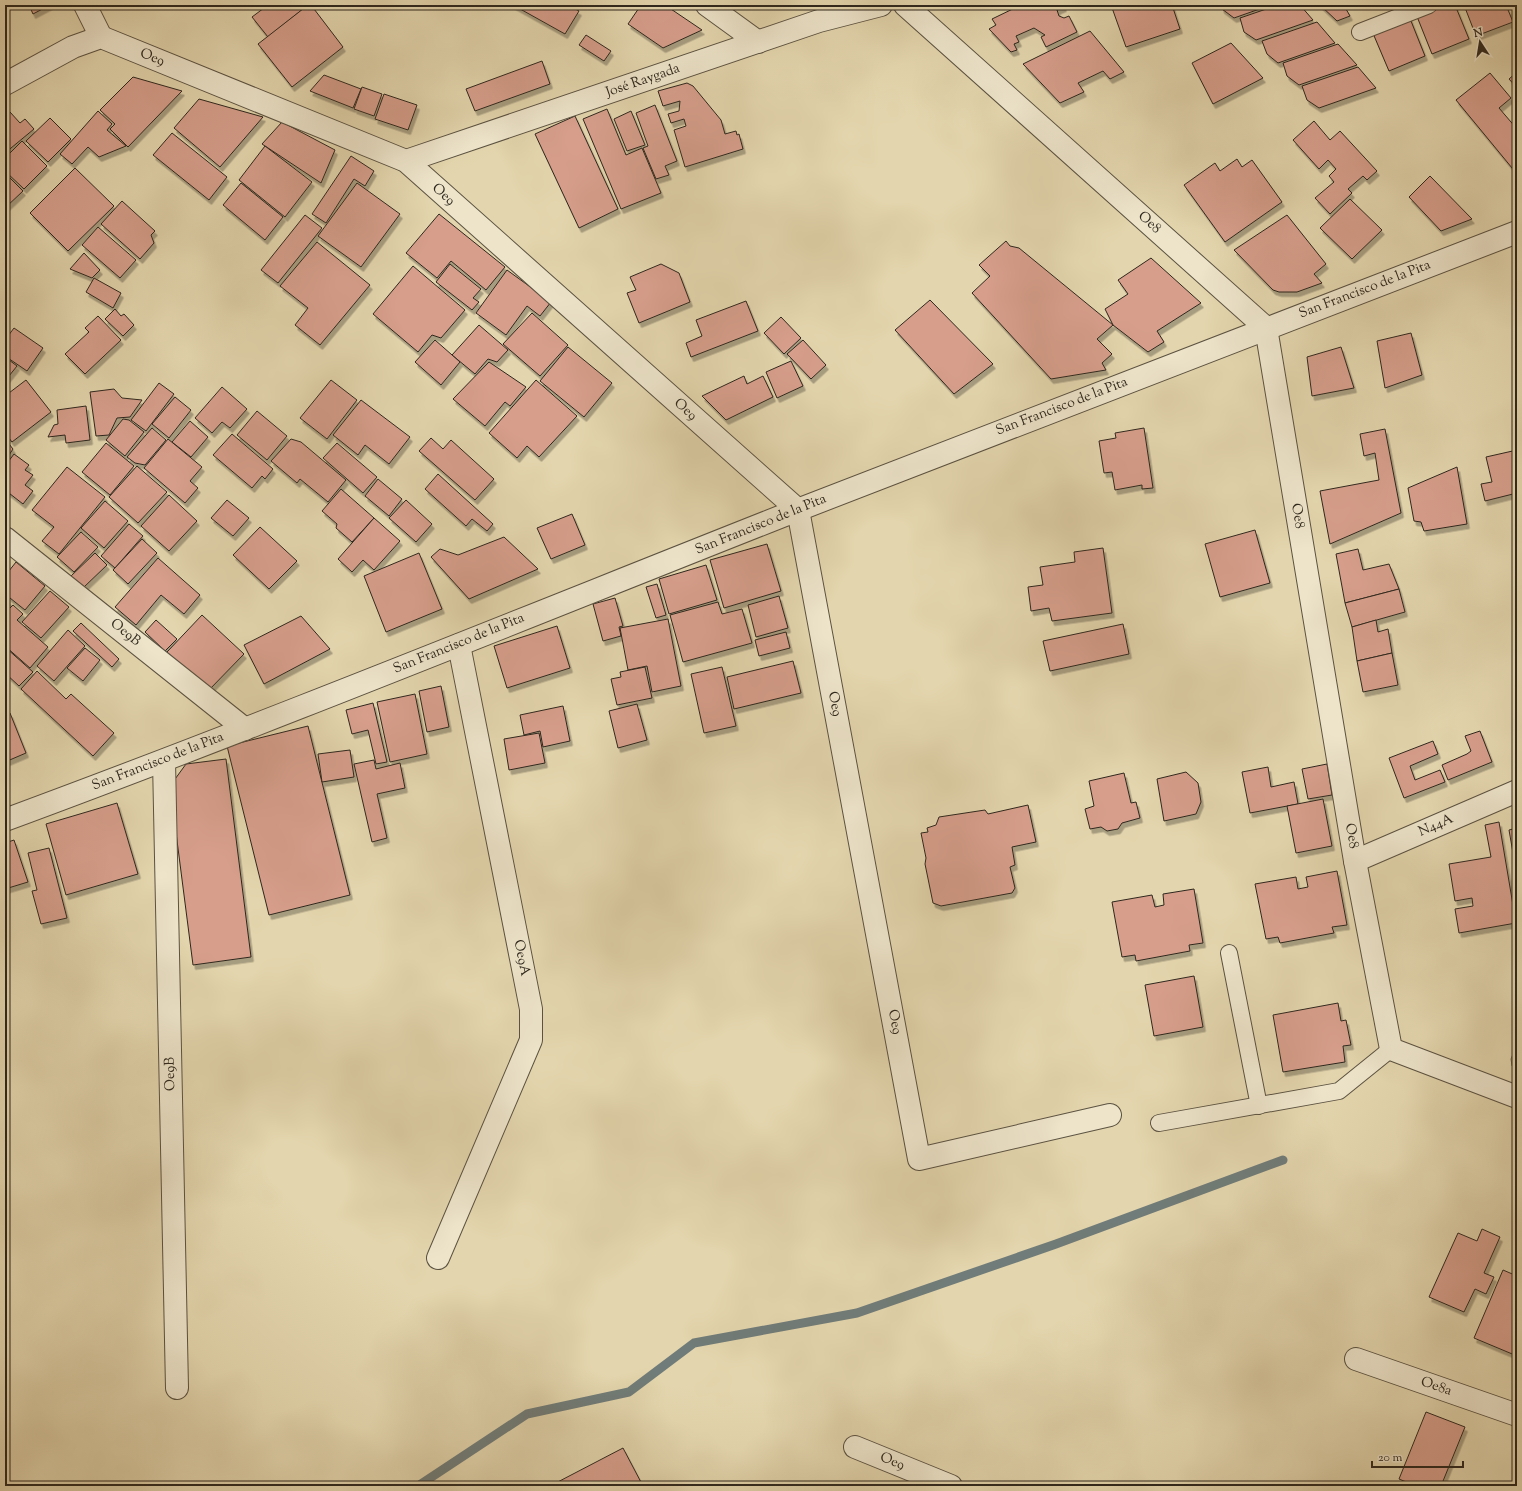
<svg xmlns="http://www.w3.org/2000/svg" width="1522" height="1491" font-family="'Sorts Mill Goudy',serif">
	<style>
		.green { fill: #babc85; stroke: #747251 }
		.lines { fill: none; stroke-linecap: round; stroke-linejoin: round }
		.stream { stroke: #707c79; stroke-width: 9 }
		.building { fill: #d69e8b; stroke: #2e271d; filter: url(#shadow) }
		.lane-casing { stroke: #5b5241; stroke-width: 18 }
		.street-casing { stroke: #5b5241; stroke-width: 24 }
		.lane { stroke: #ede4ca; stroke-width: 16 }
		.street { stroke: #ede4ca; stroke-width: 22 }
		.labels { text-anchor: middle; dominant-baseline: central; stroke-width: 3; stroke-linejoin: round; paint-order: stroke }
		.street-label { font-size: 14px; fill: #2e271d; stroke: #ede4ca }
	</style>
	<defs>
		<filter id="shadow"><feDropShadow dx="2.5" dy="4.5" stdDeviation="0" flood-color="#0004"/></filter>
	</defs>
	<rect width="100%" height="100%" fill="#e3d5ad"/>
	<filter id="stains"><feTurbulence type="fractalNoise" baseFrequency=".005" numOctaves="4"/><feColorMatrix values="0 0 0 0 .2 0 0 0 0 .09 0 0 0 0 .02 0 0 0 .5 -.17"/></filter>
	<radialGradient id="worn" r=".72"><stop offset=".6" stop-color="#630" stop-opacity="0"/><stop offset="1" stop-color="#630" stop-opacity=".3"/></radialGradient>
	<path class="green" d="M1517,1044v24l-5,-2 -1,-7z"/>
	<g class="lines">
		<path class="stream" d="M418,1486l109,-72 102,-22 65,-49 163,-30 199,-69 227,-84"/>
	</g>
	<g class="building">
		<path d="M29,5h21l-17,9z"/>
		<path d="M268,5h40l-40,32 -16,-20z"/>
		<path d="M308,5h3l32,42 -51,40 -34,-43z"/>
		<path d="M513,5h55l11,6 -14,23z"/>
		<path d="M641,5h24l37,25 -39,18 -35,-24z"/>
		<path d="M1021,5h11l2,1 2,-1h27l1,2 -7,3 2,6 5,2 5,-2 8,16 -31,15 -5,-10 4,-2 -11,-7 -18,8 3,6 -5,2 3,6 -6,2 -22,-23 7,-4 -4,-6z"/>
		<path d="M1111,5h61l8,24 -54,18z"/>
		<path d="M1221,5h50l-37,13 -12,-9z"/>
		<path d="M1278,5h22l13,15 -57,20 -12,-8 -4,-14z"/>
		<path d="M1320,5h20l1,4h5l4,7 -13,5z"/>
		<path d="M1437,5h18l14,34 -37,15 -16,-40z"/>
		<path d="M1464,5h42l7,17 -37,14z"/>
		<path d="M1409,16l16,40 -36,15 -17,-40z"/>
		<path d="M1317,22l18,21 -57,20 -11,-9 -5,-13z"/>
		<path d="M1090,31l34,41 -14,7 -7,-8 -25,12 6,9 -24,11 -37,-39z"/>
		<path d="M586,35l25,16 -7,10 -25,-16z"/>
		<path d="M1231,43l32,35 -50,26 -21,-41z"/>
		<path d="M1338,44l19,21 -58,20 -12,-9 -4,-13z"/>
		<path d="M542,61l8,23 -75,27 -9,-22z"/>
		<path d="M1358,67l18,21 -57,20 -12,-8 -5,-14z"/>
		<path d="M1517,72v16l-8,-9z"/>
		<path d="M1490,73l21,25 -12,10 18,21v45l-61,-74z"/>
		<path d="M324,75l37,14 -8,19 -43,-17z"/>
		<path d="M133,77l49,14 -54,56 -18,-18 5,-5 -15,-14z"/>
		<path d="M687,83l6,3 28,34 4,14 11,-3 1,4 2,-1 4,15 -58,18 -11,-37 12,-4 -2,-7 -13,4 -3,-9 11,-3 1,-10 -17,5 -5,-15z"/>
		<path d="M362,87l20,7 -8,22 -20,-7z"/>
		<path d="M384,94l33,11 -9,25 -33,-11z"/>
		<path d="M199,99l64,18 -43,50 -46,-39z"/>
		<path d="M655,105l22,56 -12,5 4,9 -13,4 -13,-31 5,-2 -12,-33z"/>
		<path d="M607,109l19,46 16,-7 19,45 -40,16 -38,-90z"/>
		<path d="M98,111l14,13 -5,6 19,16 -27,11 -11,-10 -16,17 -12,-10z"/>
		<path d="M631,111l14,34 -18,6 -13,-32z"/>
		<path d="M10,112l10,11 5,-4 9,10 -29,24v-37z"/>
		<path d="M575,116l43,93 -39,19 -44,-94z"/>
		<path d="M50,118l21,21 -23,23 -22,-21z"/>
		<path d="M1314,121l16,19 10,-9 37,40 -10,9 -4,-4 -15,13 4,4 -22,21 -15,-16 19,-16 -5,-6 7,-7 -8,-9 -9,9 -26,-29z"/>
		<path d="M282,122l53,28 -14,33 -59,-39z"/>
		<path d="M172,133l55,44 -18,23 -56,-45z"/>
		<path d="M22,141l25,25 -23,23 -19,-18v-13z"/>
		<path d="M265,146l47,36 -27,35 -46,-37z"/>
		<path d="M351,156l23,15 -9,15 -11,-7 -28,44 -14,-9z"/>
		<path d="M1237,159l5,8 10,-7 30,42 -57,40 -41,-57 31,-22 5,8z"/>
		<path d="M75,168l39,38 -46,45 -38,-38z"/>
		<path d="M5,173l18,18 -18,17z"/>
		<path d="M1430,176l42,43 -31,12 -32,-34z"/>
		<path d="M241,183l42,34 -18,23 -42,-35z"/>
		<path d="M357,183l43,31 -39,53 -43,-31z"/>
		<path d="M1350,199l32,31 -30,29 -32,-31z"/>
		<path d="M122,201l33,30 -4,4 3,8 -14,16 -39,-35z"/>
		<path d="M439,214l66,53 -19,23 -35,-29 -14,17 -31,-25z"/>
		<path d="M305,215l17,13 -44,55 -17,-13z"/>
		<path d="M1287,215l39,49 -12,10 8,9 -25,9h-18l-6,-2 -39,-40z"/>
		<path d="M98,227l38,33 -16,18 -38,-33z"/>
		<path d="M1006,241l4,5 9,2 94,77 -16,14 15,15 -10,9 4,7 -55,9 -79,-86 18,-17 -11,-11z"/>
		<path d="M317,242l53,43 -50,60 -25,-20 13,-17 -28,-22z"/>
		<path d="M84,253l16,17 -8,8 -22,-9z"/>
		<path d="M1151,258l50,45 -44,28 7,11 -16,10 -35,-27 -8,-16 23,-15 -10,-14z"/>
		<path d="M450,264l31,25 -8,9 6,4 -7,8 -36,-28z"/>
		<path d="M661,264l18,9 11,29 -51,21 -12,-30 9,-3 -6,-13z"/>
		<path d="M413,266l52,44 -24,28 -9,-3 -14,17 -45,-38z"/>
		<path d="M507,270l44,32 -11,14 -13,-10 -21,29 -30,-22z"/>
		<path d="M94,278l27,15 -8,15 -27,-16z"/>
		<path d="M930,300l63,64 -39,30 -59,-64z"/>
		<path d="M746,301l12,30 -67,26 -5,-14 16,-7 -6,-16z"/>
		<path d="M115,309l6,7 3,-2 10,11 -11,11 -18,-17z"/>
		<path d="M532,313l36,32 -28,31 -37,-32z"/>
		<path d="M98,316l23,24 -36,34 -20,-20 24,-22 -4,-4z"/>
		<path d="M781,317l20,21 -17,16 -20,-21z"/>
		<path d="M479,325l29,25 -11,12 -9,-3 -13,15 -23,-19z"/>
		<path d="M14,328l29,20 -16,23 -22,-15v-16z"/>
		<path d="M1411,333l11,42 -37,13 -8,-47z"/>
		<path d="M435,340l25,22 -19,23 -26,-23z"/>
		<path d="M803,340l23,25 -15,14 -24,-25z"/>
		<path d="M568,347l44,36 -28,34 -44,-36z"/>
		<path d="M1341,347l13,41 -42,8 -5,-39z"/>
		<path d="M5,357l12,9 -12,15z"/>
		<path d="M791,361l12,25 -26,12 -11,-26z"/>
		<path d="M489,362l37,25 -16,19 -5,-4 -20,24 -32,-27z"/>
		<path d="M744,376l3,8 16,-8 10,21 -47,23 -24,-24z"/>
		<path d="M26,380l25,32 -39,30 -7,-9v-37z"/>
		<path d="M331,380l26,20 -30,39 -27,-21z"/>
		<path d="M536,380l41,36 -38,41 -12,-11 -10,12 -28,-25z"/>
		<path d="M159,383l15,11 -28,37 -15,-11z"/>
		<path d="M222,387l25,22 -17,19 -8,-6 -10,11 -17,-15z"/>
		<path d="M114,389l8,9 20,2 -12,17 -13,1 -8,17 -13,1 -6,-44z"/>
		<path d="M175,397l16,13 -22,28 -17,-14z"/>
		<path d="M361,400l49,37 -21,27 -24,-19 -7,10 -25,-20z"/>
		<path d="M86,406l4,34 -24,3 -1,-8 -17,2 6,-12 4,-1 -1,-14z"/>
		<path d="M257,411l30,25 -20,24 -30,-25z"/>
		<path d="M123,419l6,1 15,12 -19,24 -19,-16z"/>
		<path d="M190,421l18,16 -17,20 -19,-15z"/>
		<path d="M152,428l14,12 -21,25 -10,-2 -8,-6z"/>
		<path d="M1144,428l9,60 -11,1v-4l-27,5 -3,-18 -8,1 -5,-32 17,-3 -1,-5z"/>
		<path d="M1385,429l16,84 -71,31 -10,-53 59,-11 -4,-27 -11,3 -4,-22z"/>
		<path d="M232,434l41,35 -8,10 -3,-3 -10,12 -39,-33z"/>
		<path d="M431,438l12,11 8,-9 43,39 -19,21 -56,-49z"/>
		<path d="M5,439l8,10 -8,12z"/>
		<path d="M168,439l34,28 -12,14 8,7 -13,15 -41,-35z"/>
		<path d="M291,439l10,3 45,38 -18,22 -28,-23 -3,4 -26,-22z"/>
		<path d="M106,443l28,23 -24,29 -28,-23z"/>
		<path d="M337,443l40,34 -14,16 -40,-35z"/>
		<path d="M1517,450v43l-32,8 -4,-17 11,-2 -6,-25z"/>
		<path d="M14,454l15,11 -4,5 8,5 -8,10 8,6 -10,13 -18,-14v-24z"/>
		<path d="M137,466l30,26 -29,31 -29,-26z"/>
		<path d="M67,467l38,30 -46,57 -17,-13 12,-14 -22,-17z"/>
		<path d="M1457,467l10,57 -43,7 -3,-9 -7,-1 -6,-33z"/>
		<path d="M438,474l55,50 -6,7 -15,-12 -6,7 -41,-37z"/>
		<path d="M378,479l24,20 -13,17 -24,-20z"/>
		<path d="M341,489l33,29 -22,24 -16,-14 1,-4 -15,-13z"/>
		<path d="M169,495l28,26 -28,30 -28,-25z"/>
		<path d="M227,500l22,18 -16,18 -22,-18z"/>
		<path d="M406,500l26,24 -16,18 -27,-24z"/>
		<path d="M105,501l23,20 -24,27 -23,-20z"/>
		<path d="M572,514l13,31 -34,14 -14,-31z"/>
		<path d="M374,518l26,23 -26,29 -11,-10 -11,12 -14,-13z"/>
		<path d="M129,524l14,12 -28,32 -14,-12z"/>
		<path d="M260,527l37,34 -28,28 -36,-34z"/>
		<path d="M1255,530l15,53 -50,14 -15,-53z"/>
		<path d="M81,532l17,15 -24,25 -17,-15z"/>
		<path d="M504,537l34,32 -69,30 -38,-42 9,-8 18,6z"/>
		<path d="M142,539l15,14 -29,31 -15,-14z"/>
		<path d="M767,544l14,47 -57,17 -14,-48z"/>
		<path d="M1103,548l9,65 -60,8 -3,-13 -18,3 -3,-24 15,-2 -3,-18 35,-5 -1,-10z"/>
		<path d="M1358,549l5,21 26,-6 10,25 -54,14 -9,-49z"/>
		<path d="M95,553l12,12 -24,23 -12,-12z"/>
		<path d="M419,553l23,56 -56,23 -22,-56z"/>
		<path d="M158,558l42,37 -16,19 -23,-19 -25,30 -21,-18z"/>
		<path d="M16,562l29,24 -20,24 -20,-16v-18z"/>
		<path d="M706,565l11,35 -48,14 -10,-35z"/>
		<path d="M657,584l9,31 -10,3 -10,-31z"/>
		<path d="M1399,589l6,23 -53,15 -7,-24z"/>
		<path d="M50,591l19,16 -28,31 -19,-16z"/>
		<path d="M779,596l9,32 -32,9 -8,-32z"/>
		<path d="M5,598l5,4 -5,6z"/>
		<path d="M615,598l8,28 -4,1 2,9 -18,5 -10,-37z"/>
		<path d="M718,602l4,12 20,-5 10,34 -69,19 -13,-47z"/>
		<path d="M13,605l10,9 -6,6 31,27 -18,21 -25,-22v-33z"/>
		<path d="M202,615l42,39 -36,37 -41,-39z"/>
		<path d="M301,616l29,33 -66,35 -20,-39z"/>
		<path d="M668,619l13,67 -29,6 -5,-26 -19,4 -8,-42z"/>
		<path d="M156,620l21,19 -12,12 -20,-19z"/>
		<path d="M1376,620l2,12 10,-3 4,24 -35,8 -5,-34z"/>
		<path d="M81,623l38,36 -7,8 -39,-36z"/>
		<path d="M1123,624l6,30 -79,17 -7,-30z"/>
		<path d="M557,626l13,42 -63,20 -13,-42z"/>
		<path d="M68,630l17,16 -31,35 -17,-15z"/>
		<path d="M786,632l4,16 -31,8 -4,-16z"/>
		<path d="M5,647l28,25 -14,14 -14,-13z"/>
		<path d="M85,648l15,12 -17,21 -16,-13z"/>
		<path d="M1392,653l6,32 -35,7 -6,-31z"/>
		<path d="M793,661l8,32 -67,16 -7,-32z"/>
		<path d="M645,667l7,31 -35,7 -6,-26 10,-2 -1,-5z"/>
		<path d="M722,667l14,59 -32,7 -13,-59z"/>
		<path d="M37,671l29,28 5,-5 43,39 -21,23 -72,-67z"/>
		<path d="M441,686l8,41 -22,5 -8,-41z"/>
		<path d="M415,694l12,60 -37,8 -13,-60z"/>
		<path d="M373,703l14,59 -11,2 -8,-34 -16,4 -6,-24z"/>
		<path d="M637,704l10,36 -29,8 -9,-37z"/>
		<path d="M563,706l7,35 -27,6 -3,-16 -16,4 -4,-20z"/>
		<path d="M10,713l16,40 -21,9v-47z"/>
		<path d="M308,726l42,169 -81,20 -42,-169z"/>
		<path d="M1480,731l12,31 -44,18 -6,-15 25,-11 4,-3 -6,-15z"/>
		<path d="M539,733l6,30 -36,7 -5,-31z"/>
		<path d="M1433,741l5,13 -28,12 5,14 25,-10 5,12 -41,16 -15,-40z"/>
		<path d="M350,750l4,27 -32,5 -4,-28z"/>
		<path d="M226,759l25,198 -58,8 -23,-179 16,-22z"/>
		<path d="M374,760l2,9 24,-6 5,25 -28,6 10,44 -15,4 -18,-78z"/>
		<path d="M1327,764l5,31 -24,4 -6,-30z"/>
		<path d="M1268,767l3,20 23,-5 4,22 -48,9 -8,-41z"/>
		<path d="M1186,772l12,11 3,19 -5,12 -32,7 -7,-42z"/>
		<path d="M1124,773l7,30 5,-1 4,16 -18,5 -4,6 -11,2 -6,-4 -11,2 -5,-20 9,-3 -5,-25z"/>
		<path d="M1323,799l9,47 -36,7 -9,-47z"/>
		<path d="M117,803l21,71 -72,21 -20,-71z"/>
		<path d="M1028,805l8,37 -24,5 3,18 -5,2 5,21 -3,5 -71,13 -8,-3 -8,-39 1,-6 -5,-25 7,-1 -1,-4 9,-3 3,-8 46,-7 3,4z"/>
		<path d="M1499,822l17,101 -57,10 -4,-24 18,-3 -1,-8 -17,3 -6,-37 42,-7 -6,-32z"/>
		<path d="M1517,828v48l-8,-46z"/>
		<path d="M14,840l14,42 -23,7v-46z"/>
		<path d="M49,848l18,70 -26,6 -9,-33 5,-1 -9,-37z"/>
		<path d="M1337,871l10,54 -15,2 2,6 -54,10 -2,-6 -12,2 -11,-55 41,-7 2,12 10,-2 -2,-10z"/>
		<path d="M1194,889l9,54 -14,2 1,6 -54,10 -1,-6 -13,2 -10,-55 40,-7 3,12 9,-2 -1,-11z"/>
		<path d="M1194,976l9,51 -49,9 -9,-51z"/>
		<path d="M1338,1003l3,18 5,-1 5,25 -8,1 2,16 -62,10 -10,-57z"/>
		<path d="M1482,1229l18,8 -16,36 10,4 -8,17 -11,-5 -11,23 -35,-15 29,-64 19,8z"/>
		<path d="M1503,1270l14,6v80l-43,-18z"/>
		<path d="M1426,1412l39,15 -24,59h-25l-17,-7z"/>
		<path d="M623,1448l20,38h-93z"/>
	</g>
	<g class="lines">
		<defs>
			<g id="lane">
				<path d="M1360,32l69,-27"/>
				<path d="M1229,953l30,153"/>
				<path d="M1159,1123l180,-32 52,-42"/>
			</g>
			<g id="street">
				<path d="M85,5l16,32"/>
				<path d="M707,5l51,37"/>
				<path d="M905,5l361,323 89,533 36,188 126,48"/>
				<path d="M5,84l68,-37 28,-10 305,124 392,349 121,649 191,-44"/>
				<path d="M406,161l413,-140 62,-16"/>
				<path d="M5,538l240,191"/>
				<path d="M164,761l13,627"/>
				<path d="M5,820c265,-98 527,-205 790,-309 240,-95 481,-187 722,-279"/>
				<path d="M1355,861l162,-70"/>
				<path d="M438,1258l93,-218v-31l-72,-364"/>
				<path d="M1356,1359l161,56"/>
				<path d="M855,1447l96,39"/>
			</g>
		</defs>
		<use href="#lane" class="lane-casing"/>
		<use href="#street" class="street-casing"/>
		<use href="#lane" class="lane"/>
		<use href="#street" class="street"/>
	</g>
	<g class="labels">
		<g class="street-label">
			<text transform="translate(152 58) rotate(22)">Oe9</text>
			<text transform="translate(643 81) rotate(-19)">José Raygada</text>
			<text transform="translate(443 195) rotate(42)">Oe9</text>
			<text transform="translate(1149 223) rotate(42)">Oe8</text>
			<text transform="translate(1365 290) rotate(-21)">San Francisco de la Pita</text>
			<text transform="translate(1062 407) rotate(-21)">San Francisco de la Pita</text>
			<text transform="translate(685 410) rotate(42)">Oe9</text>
			<text transform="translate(1297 516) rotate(81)">Oe8</text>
			<text transform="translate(761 525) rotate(-22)">San Francisco de la Pita</text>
			<text transform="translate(125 633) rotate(39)">Oe9B</text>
			<text transform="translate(459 644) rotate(-22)">San Francisco de la Pita</text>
			<text transform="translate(834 704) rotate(79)">Oe9</text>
			<text transform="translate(158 762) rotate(-21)">San Francisco de la Pita</text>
			<text transform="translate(1436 826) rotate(-23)">N44A</text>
			<text transform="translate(1351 836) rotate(80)">Oe8</text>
			<text transform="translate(521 958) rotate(79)">Oe9A</text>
			<text transform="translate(894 1022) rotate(79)">Oe9</text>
			<text transform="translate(171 1074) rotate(-91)">Oe9B</text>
			<text transform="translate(1436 1387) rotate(19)">Oe8a</text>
			<text transform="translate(892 1462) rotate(22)">Oe9</text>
		</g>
	</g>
	<rect width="1522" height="1491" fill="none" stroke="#e3d5ad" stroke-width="20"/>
	<rect x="6" y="6" width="1510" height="1479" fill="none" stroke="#2e271d" stroke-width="2"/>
	<rect x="10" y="10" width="1502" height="1471" fill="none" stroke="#2e271d"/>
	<g transform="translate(1480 42) rotate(348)" stroke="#ede4ca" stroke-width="3" paint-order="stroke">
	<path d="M0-3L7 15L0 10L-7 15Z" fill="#2e271d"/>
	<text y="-6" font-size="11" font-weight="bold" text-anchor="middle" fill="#2e271d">N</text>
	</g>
	<path d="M1372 1461v6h91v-6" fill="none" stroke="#2e271d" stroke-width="2"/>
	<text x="1378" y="1461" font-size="12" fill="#2e271d" stroke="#ede4ca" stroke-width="3" paint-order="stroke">20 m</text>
	<rect width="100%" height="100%" filter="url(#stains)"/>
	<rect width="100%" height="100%" fill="url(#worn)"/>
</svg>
